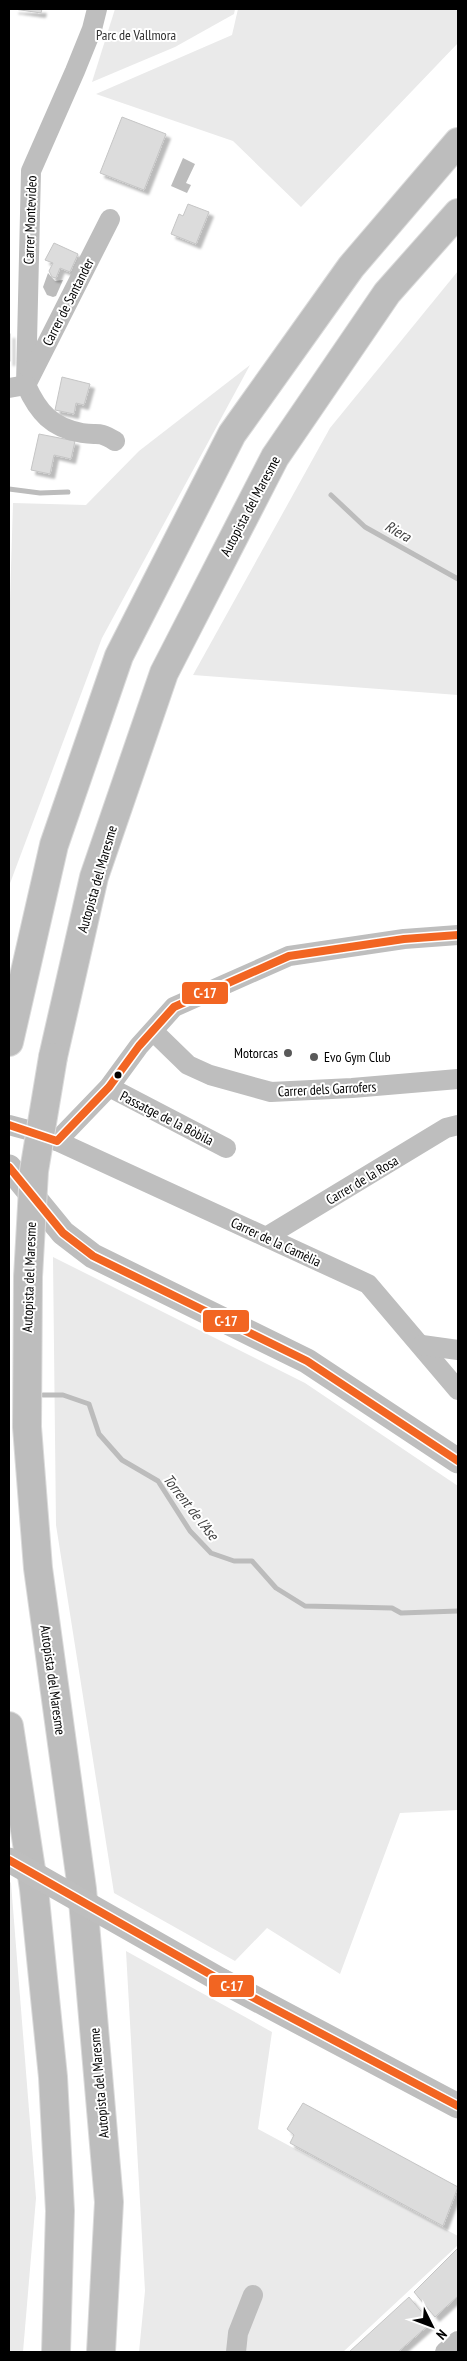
<svg xmlns="http://www.w3.org/2000/svg" width="467" height="2361" font-family="'PT Sans Narrow',sans-serif">
	<style>
		.green { fill: #eaeaea }
		.water { fill: #bcbcbc }
		.lines { fill: none; stroke-linecap: round; stroke-linejoin: round }
		.stream { stroke: #bcbcbc; stroke-width: 5 }
		.building { fill: #dcdcdc; stroke: #c5c5c5; filter: url(#shadow) }
		.motorway-casing { stroke: #dbdbdb; stroke-width: 30 }
		.minor { stroke: #bebebe; stroke-width: 20 }
		.tertiary { stroke: #bebebe; stroke-width: 25 }
		.motorway { stroke: #bdbdbd; stroke-width: 28 }
		.motorway-bridge-casing { stroke: #dbdbdb; stroke-width: 30; stroke-linecap: butt }
		.tertiary-bridge { stroke: #bebebe; stroke-width: 25 }
		.motorway-bridge { stroke: #bdbdbd; stroke-width: 28 }
		.bus-1-casing { stroke: #fff; stroke-width: 11 }
		.bus-1 { stroke: #f26522; stroke-width: 8 }
		.poi-dot { fill: #595959; stroke: #fff; stroke-width: 2 }
		.bus-dot { fill: #000; stroke: #fff; stroke-width: 2 }
		.labels { text-anchor: middle; dominant-baseline: central; stroke-width: 4; stroke-linejoin: round; paint-order: stroke }
		.park-label { font-size: 14px; fill: #2f2f2f; stroke: #fff }
		.street-label { font-size: 14px; fill: #000; stroke: #fff }
		.poi-label { font-size: 14px; fill: #000; stroke: #fff; text-anchor: end }
		.water-label { font-size: 15px; font-style: italic; fill: #404040; stroke: #fff }
		.line-badge { stroke: #fff; stroke-width: 2 }
		.badge-label { font-size: 14px; text-anchor: middle; font-weight: bold; fill: #fff }
	</style>
	<defs>
		<filter id="shadow"><feDropShadow dx="4.5" dy="4.5" stdDeviation="1" flood-color="#0004"/></filter>
	</defs>
	<rect width="100%" height="100%" fill="#fff"/>
	<g class="green">
		<path d="M115,9h120l-1,5 -59,33 -83,35z"/>
		<path d="M238,9h220v34l-157,164 -68,-66 -137,-47 136,-59z"/>
		<path d="M458,271v424l-265,-20 137,-247z"/>
		<path d="M250,365l-148,273 -93,248v-252l4,-131 73,2 53,-54z"/>
		<path d="M53,1257l252,126 153,103v324l-58,3 -60,161 -73,-46 -32,33 -121,-68 -58,-368z"/>
		<path d="M9,1881l2,2 25,315 -13,154h-14z"/>
		<path d="M126,1951l146,81 -14,97 200,107v9l-115,107h-204l6,-61z"/>
	</g>
	<g class="water">
		<path d="M183,158l12,6 -9,19 5,2 -4,8 -16,-7z"/>
		<path d="M48,273l7,8 8,-1 -7,16 -3,1 -6,-2 -4,-8z"/>
	</g>
	<g class="lines">
		<g class="stream">
			<path d="M9,489l31,4 28,-1"/>
			<path d="M331,495l34,32 93,52"/>
			<path d="M43,1395h20l26,9 10,30 23,26 36,21 32,50 21,22 23,8h18l24,27 29,18 87,2 9,5 57,-2"/>
		</g>
	</g>
	<g class="building">
		<path d="M14,9h28l-1,4z"/>
		<path d="M122,117l44,17 -22,56 -44,-17z"/>
		<path d="M188,204l21,8 -13,32 -25,-10 8,-20 4,2z"/>
		<path d="M54,243l24,11 -8,18 -10,-4 -4,10 -4,-1 -3,-6 4,-8 -8,-3z"/>
		<rect x="9" y="334" width="1" height="27"/>
		<path d="M62,377l28,7 -6,21 -8,-2 -2,11 -19,-4z"/>
		<path d="M39,434l36,7 -4,18 -17,-4 -4,19 -19,-4z"/>
		<path d="M303,2103l155,84 -15,39 -153,-83 4,-8 -7,-6z"/>
		<path d="M458,2248v48l-23,21 -21,-25z"/>
		<path d="M409,2297l22,26 -33,29h-49z"/>
	</g>
	<g class="lines">
		<defs>
			<g id="motorway">
				<path d="M9,1042l45,-197 65,-189 113,-222 119,-167 107,-125"/>
				<path d="M53,1057l41,-180 70,-204 111,-216 112,-164 71,-80"/>
				<path d="M28,1277l-1,150 11,141 44,321 27,313 -8,150"/>
				<path d="M9,1726l25,163 19,188 7,134 -4,141"/>
			</g>
		</defs>
		<use href="#motorway" class="motorway-casing"/>
		<g class="minor">
			<path d="M97,9l-5,20 -17,42 -44,100 -5,214c12,27 26,43 56,48 18,3 14,-3 33,8"/>
			<path d="M28,381l82,-162"/>
			<path d="M9,388l17,-3"/>
			<path d="M153,1031l35,34 22,10 61,17 81,-4 106,-9"/>
			<path d="M109,1087l117,61"/>
			<path d="M9,1125l26,7 22,9 52,-54 30,-41 35,-39 115,-51 115,-17 54,-4"/>
			<path d="M57,1141l311,143 90,106"/>
			<path d="M266,1237l180,-109 12,-3"/>
			<path d="M422,1345l36,5"/>
			<path d="M236,2352l2,-19 15,-38"/>
			<path d="M445,2352l13,-11"/>
		</g>
		<g class="tertiary">
			<path d="M9,1167l54,66 30,23 214,105 151,100"/>
			<path d="M222,1981l236,125"/>
		</g>
		<use href="#motorway" class="motorway"/>
		<defs>
			<path id="motorway-bridge" d="M28,1277l6,-106 19,-114"/>
		</defs>
		<use href="#motorway-bridge" class="motorway-bridge-casing"/>
		<path class="tertiary-bridge" d="M9,1860l213,121"/>
		<use href="#motorway-bridge" class="motorway-bridge"/>
		<defs>
			<g id="bus-1">
				<path d="M9,1125l48,16 52,-54 30,-41 35,-39 115,-51 115,-17 54,-4"/>
				<path d="M9,1167l54,66 30,23 214,105 151,100"/>
				<path d="M9,1860l213,121 236,125"/>
			</g>
		</defs>
		<use href="#bus-1" class="bus-1-casing"/>
		<use href="#bus-1" class="bus-1"/>
	</g>
	<g class="poi-dot">
		<circle cx="288" cy="1053" r="5"/>
		<circle cx="314" cy="1057" r="5"/>
	</g>
	<circle class="bus-dot" cx="118" cy="1075" r="4.5"/>
	<g class="labels">
		<g class="park-label">
			<text x="136" y="35">Parc de Vallmora</text>
		</g>
		<g class="street-label">
			<text transform="translate(30 220) rotate(-88)">Carrer Montevideo</text>
			<text transform="translate(68 302) rotate(-63)">Carrer de Santander</text>
			<text transform="translate(250 506) rotate(-62)">Autopista del Maresme</text>
			<text transform="translate(97 879) rotate(-74)">Autopista del Maresme</text>
			<text transform="translate(327 1089) rotate(-3)">Carrer dels Garrofers</text>
			<text transform="translate(167 1118) rotate(27)">Passatge de la Bòbila</text>
			<text transform="translate(362 1180) rotate(-31)">Carrer de la Rosa</text>
			<text transform="translate(276 1242) rotate(25)">Carrer de la Camèlia</text>
			<text transform="translate(29 1277) rotate(-88)">Autopista del Maresme</text>
			<text transform="translate(53 1680) rotate(82)">Autopista del Maresme</text>
			<text transform="translate(99 2083) rotate(-95)">Autopista del Maresme</text>
		</g>
		<g class="poi-label">
			<text x="278" y="1053">Motorcas</text>
			<text x="324" y="1057" text-anchor="start">Evo Gym Club</text>
		</g>
		<g class="water-label">
			<text transform="translate(398 531) rotate(29)">Riera</text>
			<text transform="translate(191 1507) rotate(52)">Torrent de l'Ase</text>
		</g>
	</g>
	<g class="line-badge">
		<rect x="181" y="981" width="48" height="24" rx="5" fill="#f26522"/>
		<rect x="202" y="1309" width="48" height="24" rx="5" fill="#f26522"/>
		<rect x="208" y="1974" width="47" height="24" rx="5" fill="#f26522"/>
	</g>
	<g class="badge-label">
		<text x="205" y="998">C-17</text>
		<text x="226" y="1326">C-17</text>
		<text x="232" y="1991">C-17</text>
	</g>
	<rect width="467" height="2361" fill="none" stroke="#000000" stroke-width="20"/>
	<g transform="translate(432 2326) rotate(132)" stroke="#ffffff" stroke-width="4" paint-order="stroke">
	<path d="M0-4L9 19L0 12L-9 19Z" fill="#000000"/>
	<text y="-8" font-size="14" font-weight="bold" text-anchor="middle" fill="#000000">N</text>
	</g>
</svg>
